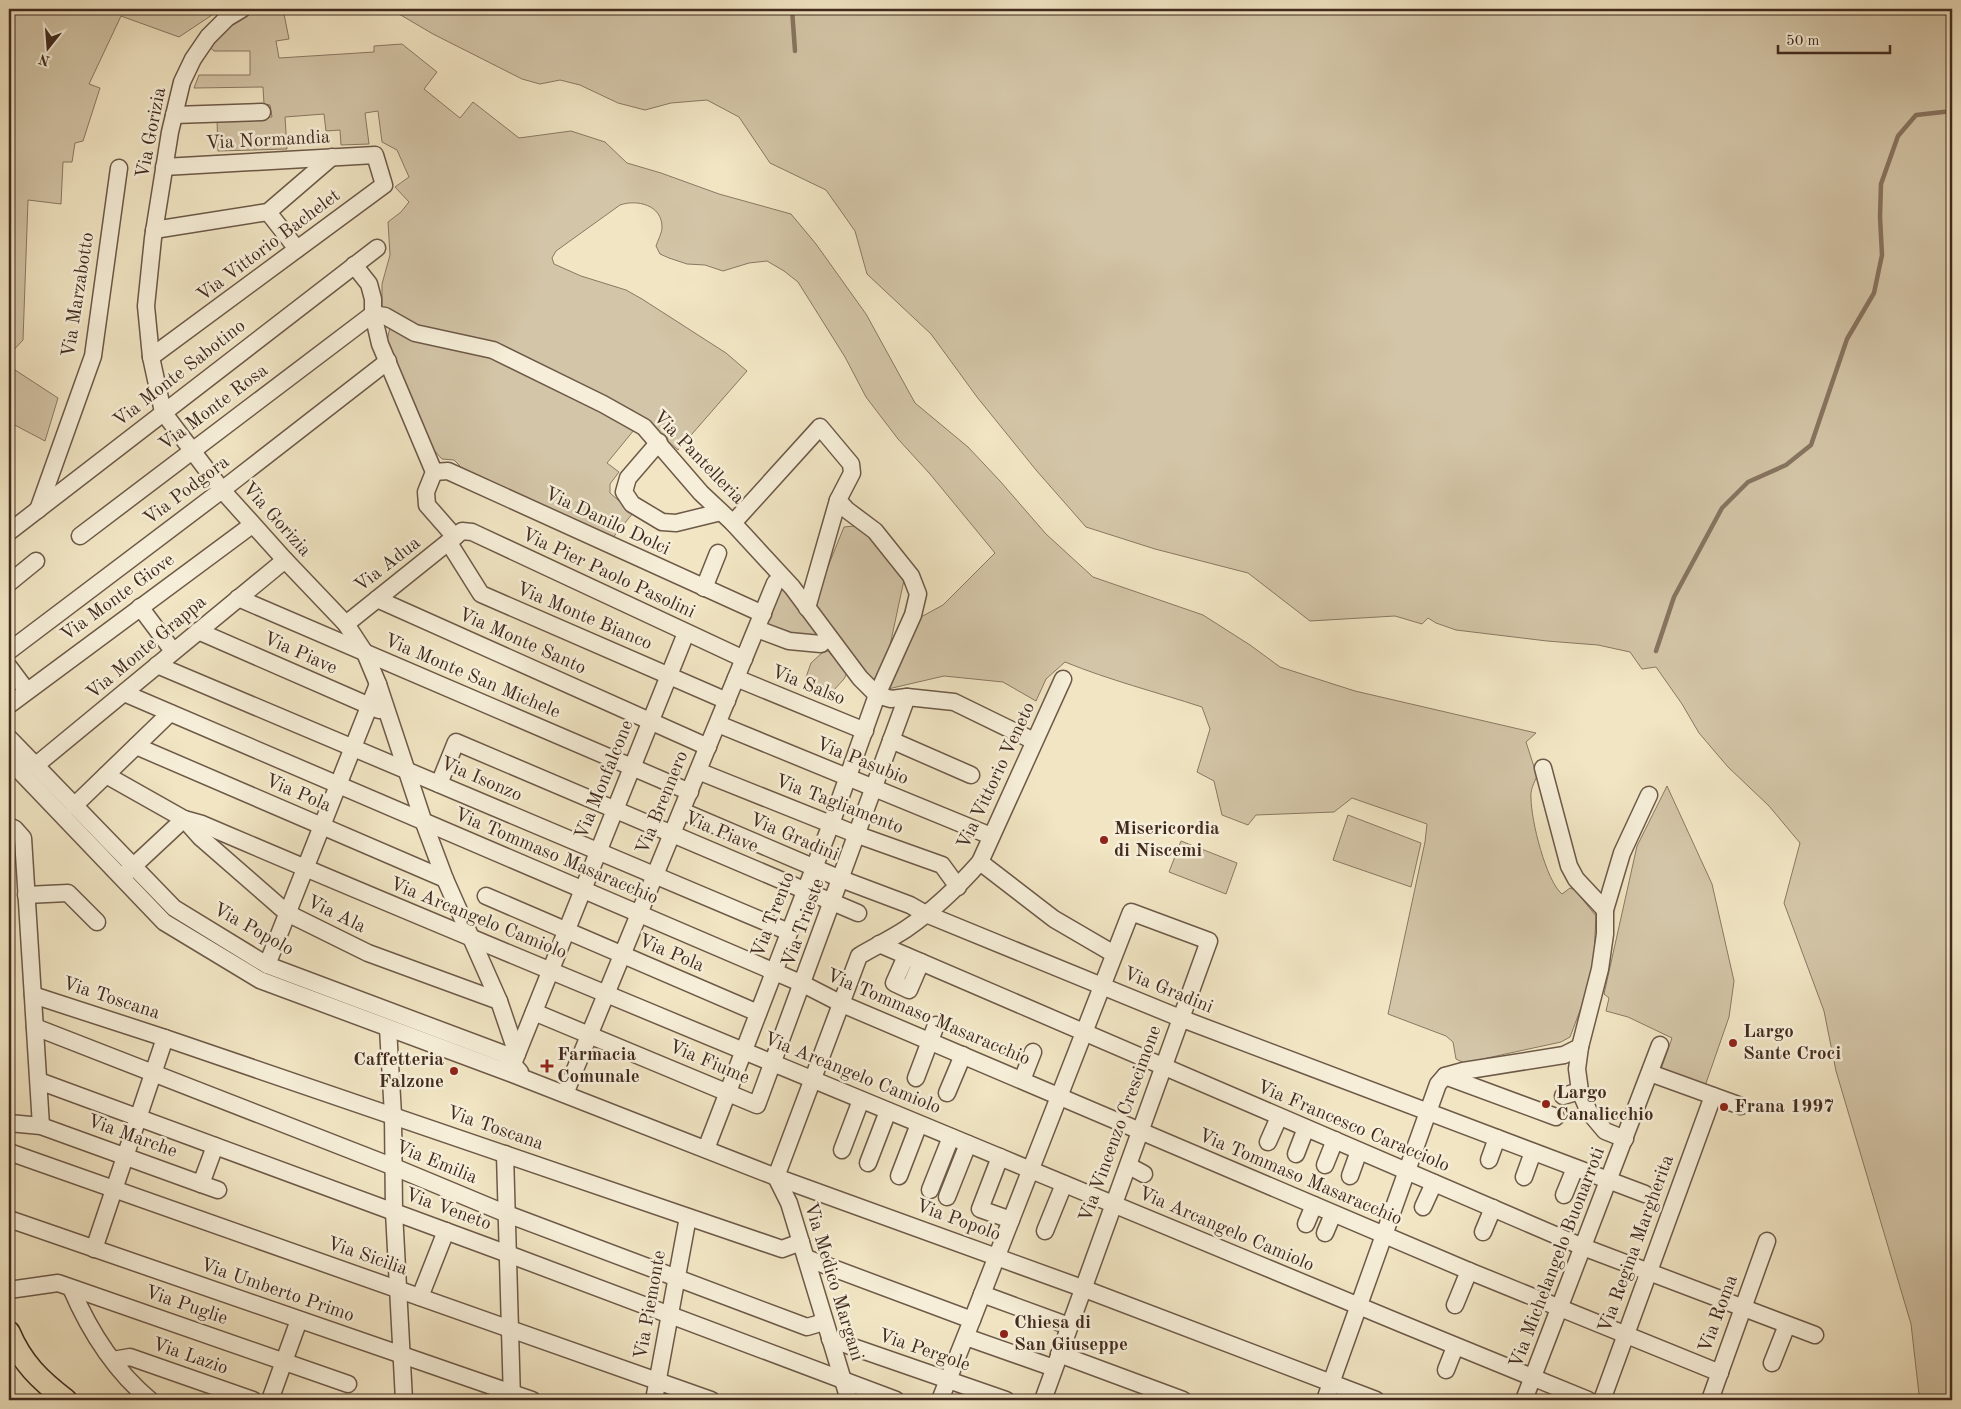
<svg xmlns="http://www.w3.org/2000/svg" width="1961" height="1409" font-family="'Old Standard TT',serif">
	<style>
		.green { fill: #d3c5a7; stroke: #8a7863 }
		.lines { fill: none; stroke-linecap: round; stroke-linejoin: round }
		.stream { stroke: #877460; stroke-width: 4.5 }
		.minor-casing { stroke: #6d5948; stroke-width: 19 }
		.major-casing { stroke: #412a1f; stroke-width: 24 }
		.minor { stroke: #f6eed8; stroke-width: 16 }
		.major { stroke: #f1e5c3; stroke-width: 21 }
		.poi-dot { fill: #8f2418; stroke: #f6eed8; stroke-width: 2 }
		.labels { text-anchor: middle; dominant-baseline: central; stroke-width: 5; stroke-linejoin: round; paint-order: stroke }
		.street-label { font-size: 19px; fill: #412a1f; stroke: #f6eed8 }
		.poi-label { font-size: 19px; font-weight: bold; fill: #412a1f; stroke: #f6eed8; text-anchor: start }
	</style>
	<rect width="100%" height="100%" fill="#f1e5c3"/>
	<filter id="stains"><feTurbulence type="fractalNoise" baseFrequency=".004" numOctaves="4"/><feColorMatrix values="0 0 0 0 .2 0 0 0 0 .09 0 0 0 0 .02 0 0 0 .5 -.17"/></filter>
	<radialGradient id="worn" r=".72"><stop offset=".6" stop-color="#630" stop-opacity="0"/><stop offset="1" stop-color="#630" stop-opacity=".3"/></radialGradient>
	<g class="green">
		<path d="M9,9h212l-42,28 -58,-21 -32,68 11,4 -17,53 -8,2 -3,19h-9l-2,42 -33,-4 -5,140 -14,15z"/>
		<path d="M253,9h30l6,30 -13,2 3,17 95,-6v-6l28,-2 35,28 -13,17 36,29 13,-16 46,36 52,-7 34,11 22,21 34,10 58,21 72,20 25,30 50,70 49,89 53,44 32,34 46,53 47,43 110,38 47,30 30,22 75,24 181,42 -10,9 11,34c-3,7 -7,14 -6,22 0,22 15,83 31,96l8,-6 5,2 21,26 -2,39 -4,29 -20,53 -9,5 -97,21 -8,-4 -3,-17 -7,-6 -58,-22 37,-172 2,-18 -75,-26 -18,14 -78,3 -8,10 -26,-10 -8,-34 -17,-9 13,-43 -8,-22c-46,-15 -93,-27 -137,-45l-19,17 -10,22 -33,-19 -59,-6 -56,13 31,-71 24,-13 52,-52 -65,-79 -32,-35 -32,-42 -21,-40 -47,-75 -14,-11 -17,-10 -18,2 -26,8 -18,-6 -18,-1 -18,-6 -9,-4 -4,-8c2,-6 6,-13 6,-19 0,-22 -25,-28 -42,-22l-64,46 -4,7 2,6 27,12 45,14 16,9 84,54 21,18 -69,79 -44,-39 -138,-67 -81,-17 -33,-18v-25l8,-29 -2,-33 13,-10 8,-10 -14,-15 14,-10 -12,-27 -15,-8 -4,-31 -13,2 4,31 -28,1 -1,-15 -14,1 -2,-17 -39,3 2,32 -69,2 -1,-31 55,-3 -2,-12 -6,-1 -1,-17 -69,1 5,-13h51v-24h-36l-7,-6 25,-26z"/>
		<path d="M398,9h1554v1391h-30l-3,-6 -8,-70 -75,-253 -12,-60 -40,-108 16,-60 -31,-37 -41,-39 -29,-34 -17,-29 -26,-37 -14,2 -12,-17 -32,-7 -51,-4 -91,-11 -20,-7 -8,-5 -6,6 -27,-8 -85,5 -62,-48 -93,-24 -69,-22 -50,-57 -59,-73 -46,-63 -64,-60 -12,-43 -29,-41 -56,-27 -31,-46 -32,-17 -36,3 -26,7 -27,-7 -38,-18 -20,-5 -20,4 -18,-5 -89,-45 -34,-20z"/>
		<path d="M390,327l103,27 136,70 5,6 -27,33 12,9 -9,12v9l23,20 -22,27 -143,-66 -14,-14 -12,-1 -11,-12 -45,-101z"/>
		<path d="M9,366l49,32 -13,43 -36,-19z"/>
		<path d="M854,526l12,6 32,36 6,12 -15,70 -13,34c-25,-25 -48,-51 -62,-83l30,-74z"/>
		<path d="M783,587l34,43v6l-10,2 -41,-11 12,-35z"/>
		<path d="M824,651h4l19,22 -3,6 -12,13 -27,-12 6,-17z"/>
		<path d="M1667,786l45,98 22,97 -5,36 -24,69 -44,-17 11,-31 -44,-21 -22,-6 3,-13 -5,-4 33,-148z"/>
		<path d="M1348,815l73,28 -10,44 -78,-27z"/>
		<path d="M1181,841l56,22 -11,31 -57,-22z"/>
	</g>
	<g class="lines">
		<g class="stream">
			<path d="M792,9l3,42"/>
			<path d="M1656,651l18,-54 48,-89 26,-26 38,-17 25,-20 36,-106 27,-46 8,-38 -2,-38 1,-33 17,-48 18,-21 36,-4"/>
		</g>
		<defs>
			<g id="minor">
				<path d="M242,9l-15,9 -19,19 -15,22 -11,23 -12,50 -17,106 -7,68 5,51 12,55 59,78 63,70 61,64 19,29 13,31 46,139 21,56 54,122 18,53"/>
				<path d="M174,115l88,-3"/>
				<path d="M268,212l29,37"/>
				<path d="M154,230l114,-18 64,-55"/>
				<path d="M354,265l15,19 4,15v15l7,30 54,128 -8,20 1,13 28,32"/>
				<path d="M151,357l233,-172 -9,-30 -211,12"/>
				<path d="M659,442l-31,36 -4,14 8,12 30,18 14,1 45,-11"/>
				<path d="M434,472l14,-1 315,143"/>
				<path d="M38,510l55,-154 26,-188"/>
				<path d="M9,532l368,-284"/>
				<path d="M80,536l293,-222 12,2 30,17 78,17 110,54 41,23 57,66 32,30 59,64 68,91 17,17 14,4 16,-2 47,5 80,39"/>
				<path d="M449,543l32,51 246,107"/>
				<path d="M9,583l27,-22"/>
				<path d="M704,588l14,-35"/>
				<path d="M238,598l452,194"/>
				<path d="M377,599l331,148"/>
				<path d="M140,607l33,44"/>
				<path d="M807,608l31,-108"/>
				<path d="M346,624l116,-93 10,1 272,127"/>
				<path d="M757,629l32,12 32,3 7,-8"/>
				<path d="M198,631l181,79"/>
				<path d="M9,651l213,-161 166,-129"/>
				<path d="M157,665l632,267"/>
				<path d="M9,667l18,24"/>
				<path d="M736,678l129,53"/>
				<path d="M124,693l679,291 39,20 627,267 251,102"/>
				<path d="M9,705l243,-180"/>
				<path d="M718,724l273,112"/>
				<path d="M9,738l165,170 93,57 237,89 16,18"/>
				<path d="M891,740l80,35"/>
				<path d="M136,746l309,133"/>
				<path d="M9,760l155,162 96,58 250,93 266,104 306,111 294,112"/>
				<path d="M35,766l250,-206"/>
				<path d="M1543,768l26,98 7,13 29,31"/>
				<path d="M698,771l160,64 84,30 16,22"/>
				<path d="M106,775l78,44 18,5c266,114 533,223 800,334 196,80 390,163 586,242"/>
				<path d="M439,784l17,-42 402,171"/>
				<path d="M74,806l96,-93"/>
				<path d="M682,811l159,68 69,26 16,9 254,104 465,176"/>
				<path d="M184,819l16,18 87,76 81,40 131,48"/>
				<path d="M9,826l6,3 8,9 18,288"/>
				<path d="M980,862l74,57 60,35"/>
				<path d="M125,874l59,-55"/>
				<path d="M26,895l42,-2 29,29"/>
				<path d="M486,896l272,117"/>
				<path d="M879,944l704,303 232,88"/>
				<path d="M906,956l-12,27 15,7 12,-28"/>
				<path d="M267,965l111,-281"/>
				<path d="M33,995l132,43 617,211 19,-7"/>
				<path d="M534,1012l223,93 150,-408"/>
				<path d="M35,1027l359,140 113,47 300,113 17,-5"/>
				<path d="M388,1028l5,87 1,97 10,188"/>
				<path d="M515,1059l171,-426"/>
				<path d="M1650,1073l91,33"/>
				<path d="M1445,1076l111,41"/>
				<path d="M916,1078l20,-53"/>
				<path d="M1022,1080l11,-28"/>
				<path d="M39,1081l469,173 388,146"/>
				<path d="M947,1093l16,-38"/>
				<path d="M565,1094l210,-511"/>
				<path d="M1563,1096l17,-5"/>
				<path d="M9,1123l32,3 160,58 14,-38"/>
				<path d="M1625,1139l-20,-8 -16,-19 -9,-21 -3,-22 3,-22 20,-78 5,-35v-24l17,-57 27,-58"/>
				<path d="M1268,1142l11,-25"/>
				<path d="M706,1149l125,-325 46,-129 36,-80 5,-21 -7,-18 -36,-45 -28,-21 -9,-10 14,-27 -1,-9 -31,-37 -87,96"/>
				<path d="M842,1150l19,-50"/>
				<path d="M9,1152l702,248"/>
				<path d="M505,1154l7,246"/>
				<path d="M1296,1154l10,-26"/>
				<path d="M1000,1157l-20,52 31,11"/>
				<path d="M1489,1160l8,-22"/>
				<path d="M868,1163l20,-52"/>
				<path d="M1325,1165l10,-25"/>
				<path d="M1129,1166l15,8"/>
				<path d="M899,1176l20,-52"/>
				<path d="M1350,1176l9,-25"/>
				<path d="M776,1177l83,-221c15,-9 32,-17 47,-27 28,-19 52,-42 74,-67l83,-183"/>
				<path d="M776,1177l13,26 60,197"/>
				<path d="M1524,1177l9,-25"/>
				<path d="M201,1184l17,6"/>
				<path d="M930,1190l21,-53"/>
				<path d="M1564,1195l11,-27"/>
				<path d="M947,1197l21,-53"/>
				<path d="M1423,1207l11,-24"/>
				<path d="M9,1219l523,181"/>
				<path d="M1306,1224l8,-19"/>
				<path d="M1045,1231l19,-47"/>
				<path d="M1483,1232l10,-24"/>
				<path d="M1325,1233l8,-19"/>
				<path d="M94,1249l71,-211"/>
				<path d="M806,1258l166,62"/>
				<path d="M71,1288c18,42 44,83 79,112"/>
				<path d="M9,1290l49,-7 290,101"/>
				<path d="M982,1294l87,32"/>
				<path d="M420,1297l26,-66"/>
				<path d="M1455,1305l14,-34"/>
				<path d="M966,1337l88,31"/>
				<path d="M830,1339l176,61"/>
				<path d="M1059,1354l124,46"/>
				<path d="M113,1360l17,-3 123,43"/>
				<path d="M1772,1363l15,-38"/>
				<path d="M1446,1370l9,-23"/>
				<path d="M270,1400l29,-80"/>
				<path d="M654,1400l34,-183"/>
				<path d="M940,1400l32,-80 159,-408 78,29 -166,459"/>
				<path d="M1325,1400l113,-316 7,-8 18,-5 101,-16 16,-8"/>
				<path d="M1524,1400l136,-355"/>
				<path d="M1602,1400l111,-304"/>
				<path d="M1710,1400l57,-159"/>
			</g>
			<path id="major" d="M9,1332c13,31 31,48 57,68"/>
		</defs>
		<use href="#minor" class="minor-casing"/>
		<use href="#major" class="major-casing"/>
		<use href="#minor" class="minor"/>
		<use href="#major" class="major"/>
	</g>
	<g class="poi-dot">
		<circle cx="1104" cy="840" r="5"/>
		<circle cx="1733" cy="1043" r="5"/>
		<path d="M544.5 1058.5h5v5h5v5h-5v5h-5v-5h-5v-5h5z"/>
		<circle cx="454" cy="1071" r="5"/>
		<circle cx="1546" cy="1104" r="5"/>
		<circle cx="1724" cy="1107" r="5"/>
		<circle cx="1004" cy="1334" r="5"/>
	</g>
	<g class="labels">
		<g class="street-label">
			<text transform="translate(152 133) rotate(-79)">Via Gorizia</text>
			<text transform="translate(268 141) rotate(-3)">Via Normandia</text>
			<text transform="translate(269 246) rotate(-37)">Via Vittorio Bachelet</text>
			<text transform="translate(79 295) rotate(-81)">Via Marzabotto</text>
			<text transform="translate(180 374) rotate(-38)">Via Monte Sabotino</text>
			<text transform="translate(214 408) rotate(-37)">Via Monte Rosa</text>
			<text transform="translate(698 458) rotate(46)">Via Pantelleria</text>
			<text transform="translate(187 491) rotate(-37)">Via Podgora</text>
			<text transform="translate(276 520) rotate(48)">Via Gorizia</text>
			<text transform="translate(607 522) rotate(25)">Via Danilo Dolci</text>
			<text transform="translate(388 565) rotate(-38)">Via Adua</text>
			<text transform="translate(608 574) rotate(25)">Via Pier Paolo Pasolini</text>
			<text transform="translate(118 598) rotate(-36)">Via Monte Giove</text>
			<text transform="translate(584 617) rotate(23)">Via Monte Bianco</text>
			<text transform="translate(522 642) rotate(24)">Via Monte Santo</text>
			<text transform="translate(147 648) rotate(-40)">Via Monte Grappa</text>
			<text transform="translate(300 654) rotate(24)">Via Piave</text>
			<text transform="translate(472 677) rotate(23)">Via Monte San Michele</text>
			<text transform="translate(808 686) rotate(22)">Via Salso</text>
			<text transform="translate(862 762) rotate(22)">Via Pasubio</text>
			<text transform="translate(997 776) rotate(-65)">Via Vittorio Veneto</text>
			<text transform="translate(481 780) rotate(23)">Via Isonzo</text>
			<text transform="translate(605 780) rotate(-68)">Via Monfalcone</text>
			<text transform="translate(298 794) rotate(23)">Via Pola</text>
			<text transform="translate(663 803) rotate(-68)">Via Brennero</text>
			<text transform="translate(839 805) rotate(21)">Via Tagliamento</text>
			<text transform="translate(721 833) rotate(23)">Via Piave</text>
			<text transform="translate(794 838) rotate(23)">Via Gradini</text>
			<text transform="translate(556 857) rotate(23)">Via Tommaso Masaracchio</text>
			<text transform="translate(336 915) rotate(26)">Via Ala</text>
			<text transform="translate(774 915) rotate(-69)">Via Trento</text>
			<text transform="translate(478 919) rotate(22)">Via Arcangelo Camiolo</text>
			<text transform="translate(804 923) rotate(-70)">Via Trieste</text>
			<text transform="translate(253 930) rotate(29)">Via Popolo</text>
			<text transform="translate(671 954) rotate(23)">Via Pola</text>
			<text transform="translate(1168 991) rotate(22)">Via Gradini</text>
			<text transform="translate(111 999) rotate(18)">Via Toscana</text>
			<text transform="translate(928 1018) rotate(23)">Via Tommaso Masaracchio</text>
			<text transform="translate(709 1063) rotate(23)">Via Fiume</text>
			<text transform="translate(852 1074) rotate(22)">Via Arcangelo Camiolo</text>
			<text transform="translate(1121 1124) rotate(-70)">Via Vincenzo Crescimone</text>
			<text transform="translate(1353 1127) rotate(23)">Via Francesco Caracciolo</text>
			<text transform="translate(495 1129) rotate(19)">Via Toscana</text>
			<text transform="translate(132 1137) rotate(20)">Via Marche</text>
			<text transform="translate(436 1163) rotate(22)">Via Emilia</text>
			<text transform="translate(1300 1178) rotate(23)">Via Tommaso Masaracchio</text>
			<text transform="translate(448 1210) rotate(20)">Via Veneto</text>
			<text transform="translate(958 1221) rotate(20)">Via Popolo</text>
			<text transform="translate(1226 1230) rotate(23)">Via Arcangelo Camiolo</text>
			<text transform="translate(1637 1244) rotate(-70)">Via Regina Margherita</text>
			<text transform="translate(367 1257) rotate(19)">Via Sicilia</text>
			<text transform="translate(1558 1258) rotate(-69)">Via Michelangelo Buonarroti</text>
			<text transform="translate(833 1282) rotate(73)">Via Medico Margani</text>
			<text transform="translate(277 1291) rotate(19)">Via Umberto Primo</text>
			<text transform="translate(651 1305) rotate(-80)">Via Piemonte</text>
			<text transform="translate(186 1306) rotate(19)">Via Puglie</text>
			<text transform="translate(1719 1314) rotate(-70)">Via Roma</text>
			<text transform="translate(924 1351) rotate(19)">Via Pergole</text>
			<text transform="translate(190 1357) rotate(19)">Via Lazio</text>
		</g>
		<g class="poi-label">
			<text x="1114" y="829">Misericordia<tspan x="1114" dy="22">di Niscemi</tspan></text>
			<text x="1743" y="1032">Largo<tspan x="1743" dy="22">Sante Croci</tspan></text>
			<text x="557" y="1055">Farmacia<tspan x="557" dy="22">Comunale</tspan></text>
			<text x="444" y="1060" text-anchor="end">Caffetteria<tspan x="444" dy="22">Falzone</tspan></text>
			<text x="1556" y="1093">Largo<tspan x="1556" dy="22">Canalicchio</tspan></text>
			<text x="1734" y="1107">Frana 1997</text>
			<text x="1014" y="1323">Chiesa di<tspan x="1014" dy="22">San Giuseppe</tspan></text>
		</g>
	</g>
	<rect width="1961" height="1409" fill="none" stroke="#f1e5c3" stroke-width="30"/>
	<rect x="10" y="10" width="1941" height="1389" fill="none" stroke="#412a1f" stroke-width="2.5"/>
	<rect x="15" y="15" width="1931" height="1379" fill="none" stroke="#412a1f"/>
	<g transform="translate(48 48) rotate(197)" stroke="#f6eed8" stroke-width="4" paint-order="stroke">
	<path d="M0-4L9 19L0 12L-9 19Z" fill="#412a1f"/>
	<text y="-8" font-size="14" font-weight="bold" text-anchor="middle" fill="#412a1f">N</text>
	</g>
	<path d="M1778 45v8h112v-8" fill="none" stroke="#412a1f" stroke-width="2.5"/>
	<text x="1786" y="45" font-size="15" fill="#412a1f" stroke="#f6eed8" stroke-width="4" paint-order="stroke">50 m</text>
	<rect width="100%" height="100%" filter="url(#stains)"/>
	<rect width="100%" height="100%" fill="url(#worn)"/>
</svg>
